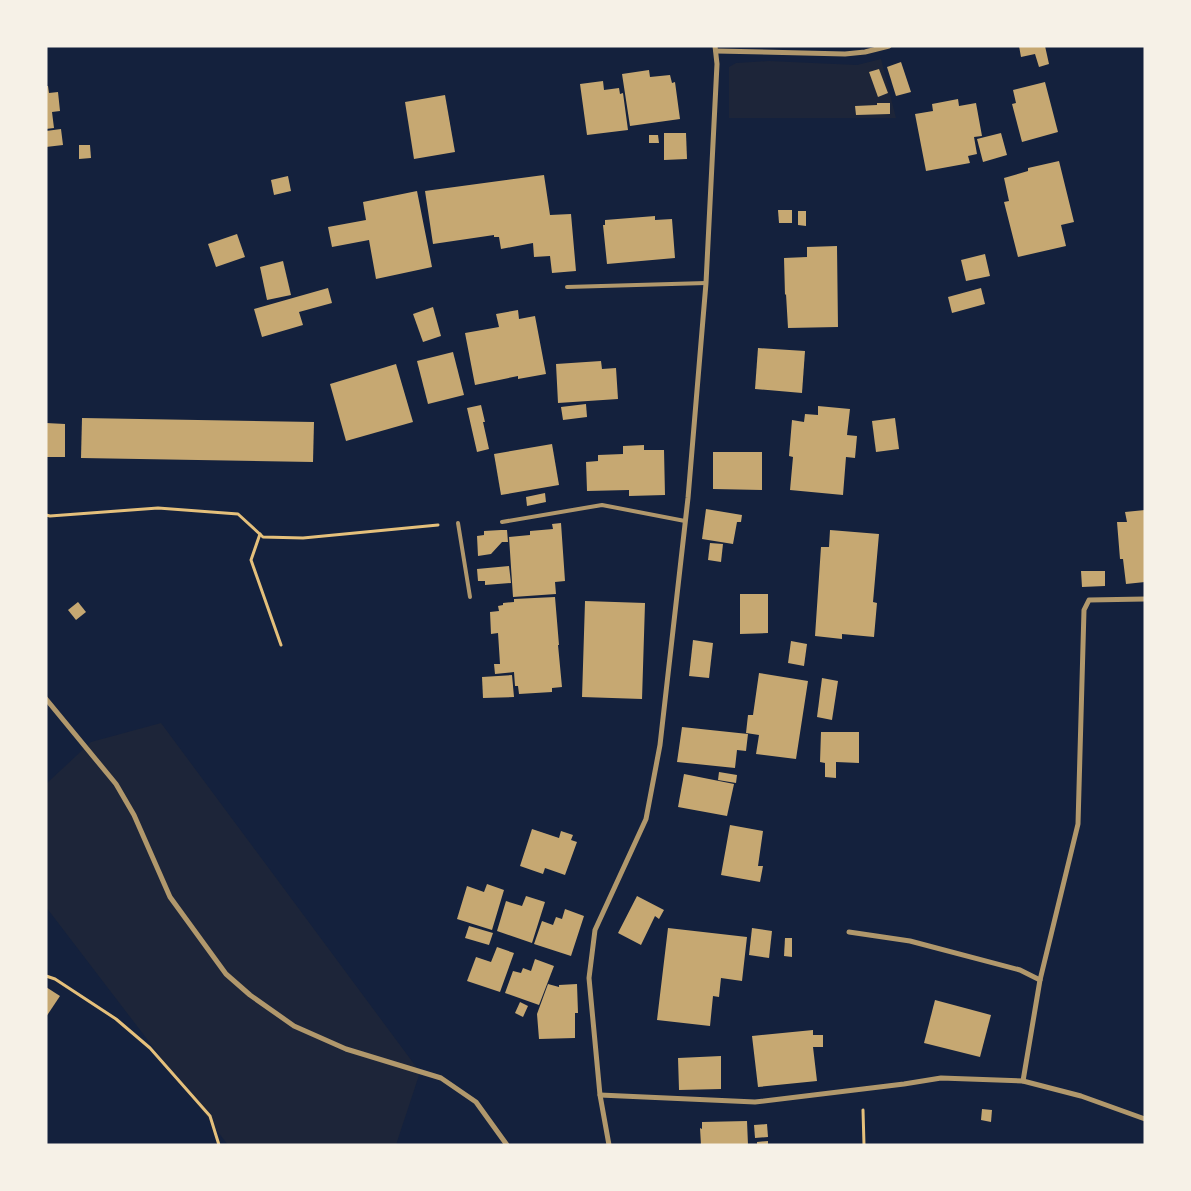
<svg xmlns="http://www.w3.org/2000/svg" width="1191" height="1191" font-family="Inter,sans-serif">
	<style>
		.green { fill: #1d2539 }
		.building { fill: #c6a872 }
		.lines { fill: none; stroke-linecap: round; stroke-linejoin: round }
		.path { stroke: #e5c07b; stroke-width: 3 }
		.service { stroke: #b1986c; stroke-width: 4 }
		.minor { stroke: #b1986c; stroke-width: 5 }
	</style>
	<rect width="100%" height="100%" fill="#14213d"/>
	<g class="green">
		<path d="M881,59l15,59h-167v-51l7,-4 33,-2 88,4z"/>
		<path d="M161,723l259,349 -24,73h-168l-182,-238v-123l45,-42z"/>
	</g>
	<g class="building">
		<path d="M1019,46h26l4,18 -10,3 -4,-13 -14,3z"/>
		<path d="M901,62l10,30 -15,4 -9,-29z"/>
		<path d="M879,69l9,24 -10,4 -9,-25z"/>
		<path d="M649,70l1,7 20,-2 2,8 3,-1 5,37 -50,7 -8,-52z"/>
		<path d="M603,81l1,9 15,-2 1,6 3,-1 5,37 -41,5 -7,-51z"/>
		<path d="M1045,82l13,50 -36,10 -10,-38 4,-1 -3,-13z"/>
		<path d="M46,86h2l1,7 9,-1 2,19 -8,1 2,16 -8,1z"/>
		<path d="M445,95l10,57 -41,7 -9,-57z"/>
		<path d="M958,99l1,7 17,-3 6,33 -8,1 3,17 -9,2 2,7 -44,8 -11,-57 18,-3 -1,-7z"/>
		<path d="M877,103h13v11l-34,1 -1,-9 22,-1z"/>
		<path d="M61,129l2,16 -17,2v-16z"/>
		<path d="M664,133h22l1,26 -23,1z"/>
		<path d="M1001,133l6,22 -24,7 -6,-23z"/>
		<path d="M649,135h9l1,8h-10z"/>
		<path d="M79,145h11l1,13 -12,1z"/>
		<path d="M1059,161l15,61 -13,3 5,21 -48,11 -14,-55 5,-1 -5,-23 24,-7v-3z"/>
		<path d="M544,175l6,40 21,-1 5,57 -24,2 -2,-17 -16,1 -1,-14 -32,6 -2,-12h-5v-2l-61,9 -8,-53z"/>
		<path d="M288,176l3,15 -17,4 -3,-15z"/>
		<path d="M417,191l15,76 -56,12 -7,-39 -37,7 -4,-20 38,-7 -3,-18z"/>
		<path d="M778,210h14v13h-13z"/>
		<path d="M798,211h8v15l-8,-1z"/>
		<path d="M655,216v4l17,-1 3,39 -68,6 -4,-39h2v-5z"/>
		<path d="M237,234l8,23 -29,10 -8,-23z"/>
		<path d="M837,246l1,81 -50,1 -2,-34 -1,1 -1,-37 23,-1v-10z"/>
		<path d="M985,254l5,22 -24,5 -5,-21z"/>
		<path d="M283,261l8,34 -24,5 -7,-33z"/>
		<path d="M328,288l4,15 -33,9 4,13 -41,12 -8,-28z"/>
		<path d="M981,288l4,16 -33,9 -4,-16z"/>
		<path d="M433,307l8,29 -18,6 -10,-28z"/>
		<path d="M518,310l1,9 16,-3 11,58 -28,5v-3l-43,9 -10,-52 34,-6 -3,-13z"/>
		<path d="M758,348l47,3 -3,42 -47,-4z"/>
		<path d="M453,352l11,43 -36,9 -11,-43z"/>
		<path d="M601,361l1,8 14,-1 2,31 -60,4 -2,-39z"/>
		<path d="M396,364l17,58 -67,19 -16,-57z"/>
		<path d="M586,404l1,13 -24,3 -2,-13z"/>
		<path d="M481,405l4,17h-2l6,27 -12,3 -10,-44z"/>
		<path d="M818,406l32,3 -3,26 10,1 -2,22 -9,-1 -3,38 -53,-5 3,-33 -4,-1 3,-36 12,2 1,-8 13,1z"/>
		<path d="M82,418l232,4 -1,40 -232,-4z"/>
		<path d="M895,418l4,31 -23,3 -4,-31z"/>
		<path d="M46,423l19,1v33h-19z"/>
		<path d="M552,444l7,41 -58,10 -7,-41z"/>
		<path d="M644,445v5h20l1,45 -36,1v-6l-42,1 -1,-29 12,-1v-6l25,-1v-8z"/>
		<path d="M713,452h49v38l-49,-1z"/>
		<path d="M545,493l1,9 -19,4 -1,-9z"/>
		<path d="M706,509l36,6 -1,7h-4l-4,22 -31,-5z"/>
		<path d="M1145,510v72l-19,2 -3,-25h-3l-3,-37h10l-2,-10z"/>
		<path d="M561,523l4,58 -10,1 1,12 -43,3 -4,-60 21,-2v-4l23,-2 -1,-5z"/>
		<path d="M501,530h6l1,12h-6l-11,12 -13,2 -1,-20 7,-1v-4z"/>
		<path d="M830,530l49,4 -6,68 4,1 -3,34 -32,-3v5l-27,-3 6,-89h8z"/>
		<path d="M710,543l13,1 -2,18 -13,-2z"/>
		<path d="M509,566l2,17 -26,2v-4h-7l-1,-12z"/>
		<path d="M1081,571h24v15l-23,1z"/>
		<path d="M740,594h28v39l-28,1z"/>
		<path d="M555,597l4,48h-1l4,42 -10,1v4l-33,2 -1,-8h-3l-1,-14 -19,2 -1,-10h6l-2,-31 -7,1 -1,-22 9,-1 -1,-5 5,-1v-2l11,-1v-3z"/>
		<path d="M585,601l60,2 -3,96 -60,-2z"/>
		<path d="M78,602l8,10 -10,8 -8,-10z"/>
		<path d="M693,640l20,3 -4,35 -20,-2z"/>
		<path d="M791,641l16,3 -3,22 -16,-3z"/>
		<path d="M759,673l49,8 -12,78 -40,-5 3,-19 -13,-2 2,-18h5z"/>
		<path d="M512,675l2,22 -31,1 -1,-21z"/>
		<path d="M822,678l16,3 -6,39 -15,-3z"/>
		<path d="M682,727l66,7 -2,17 -9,-1 -2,18 -58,-6z"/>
		<path d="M821,732h38v31l-23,-1v16l-11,-1v-14l-5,-1z"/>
		<path d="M719,772l18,3 -1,8 -18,-3z"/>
		<path d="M684,774l50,10 -7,32 -49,-9z"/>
		<path d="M730,825l33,6 -5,35h5l-3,16 -39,-7z"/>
		<path d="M532,829l27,9 2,-7 12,4 -2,5 6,2 -12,33 -20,-7 -2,6 -23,-8z"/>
		<path d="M487,884l17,6 -12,40 -35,-11 10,-33 17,6z"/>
		<path d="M526,896l19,6 -13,41 -35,-12 9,-30 16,5z"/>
		<path d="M637,896l27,14 -5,9 -4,-3 -14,29 -23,-12z"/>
		<path d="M565,909l19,7 -13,40 -37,-12 8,-23 11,4 3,-8 6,2z"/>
		<path d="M469,926l24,7 -4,12 -24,-7z"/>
		<path d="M668,928l79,9 -5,44 -21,-3 -2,19 -6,-1 -3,30 -53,-6z"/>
		<path d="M752,928l20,3 -3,27 -20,-3z"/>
		<path d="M785,938h7v19l-8,-1z"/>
		<path d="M497,947l17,6 -14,39 -33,-11 9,-24 15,5z"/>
		<path d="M535,959l19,7 -15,39 -34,-12 8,-22 8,2 2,-5 8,3z"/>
		<path d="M548,984l11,3v-2l18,-1 1,29h-3v25l-36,1 -2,-25z"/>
		<path d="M46,987l14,9 -14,21z"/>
		<path d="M935,1000l56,15 -11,42 -56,-14z"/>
		<path d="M520,1002l8,4 -5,11 -8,-4z"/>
		<path d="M813,1030v5h10v12h-10l4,34 -59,6 -6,-51z"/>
		<path d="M721,1056v33l-42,1 -1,-32z"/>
		<path d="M982,1109l10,1 -1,12 -10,-2z"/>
		<path d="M747,1121l1,24h-47l-1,-17 2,1v-7z"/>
		<path d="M767,1124l1,13 -13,1 -1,-13z"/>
		<path d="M768,1141v4h-11v-3z"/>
	</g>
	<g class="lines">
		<g class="path">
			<path d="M46,515l4,1 108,-8 80,6 25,23 40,1 135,-13"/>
			<path d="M260,534l-9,26 30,85"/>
			<path d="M46,976l9,3 61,40 34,29 60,68 9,29"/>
			<path d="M863,1110l1,35"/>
		</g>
		<g class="service">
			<path d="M567,287l139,-4"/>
			<path d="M502,522l100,-17 83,16"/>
			<path d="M458,523l12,74"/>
		</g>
		<g class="minor">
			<path d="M716,51l129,3 20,-2 24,-6"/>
			<path d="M46,699l70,85 18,31 36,82 56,77 24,21 44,31 52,23 95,29 35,24 31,43"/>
			<path d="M849,932l61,9 110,29 20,10"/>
			<path d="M1023,1081l17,-101 38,-156 6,-214 5,-10 56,-1"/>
			<path d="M600,1095l155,7 149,-18 37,-6 82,3 58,15 64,23"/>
			<path d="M609,1145l-9,-50 -11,-117 6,-48 51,-111 14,-74 28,-247 18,-215 11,-219 -2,-18"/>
		</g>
	</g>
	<rect width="1191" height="1191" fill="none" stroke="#f6f1e7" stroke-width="95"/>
</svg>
